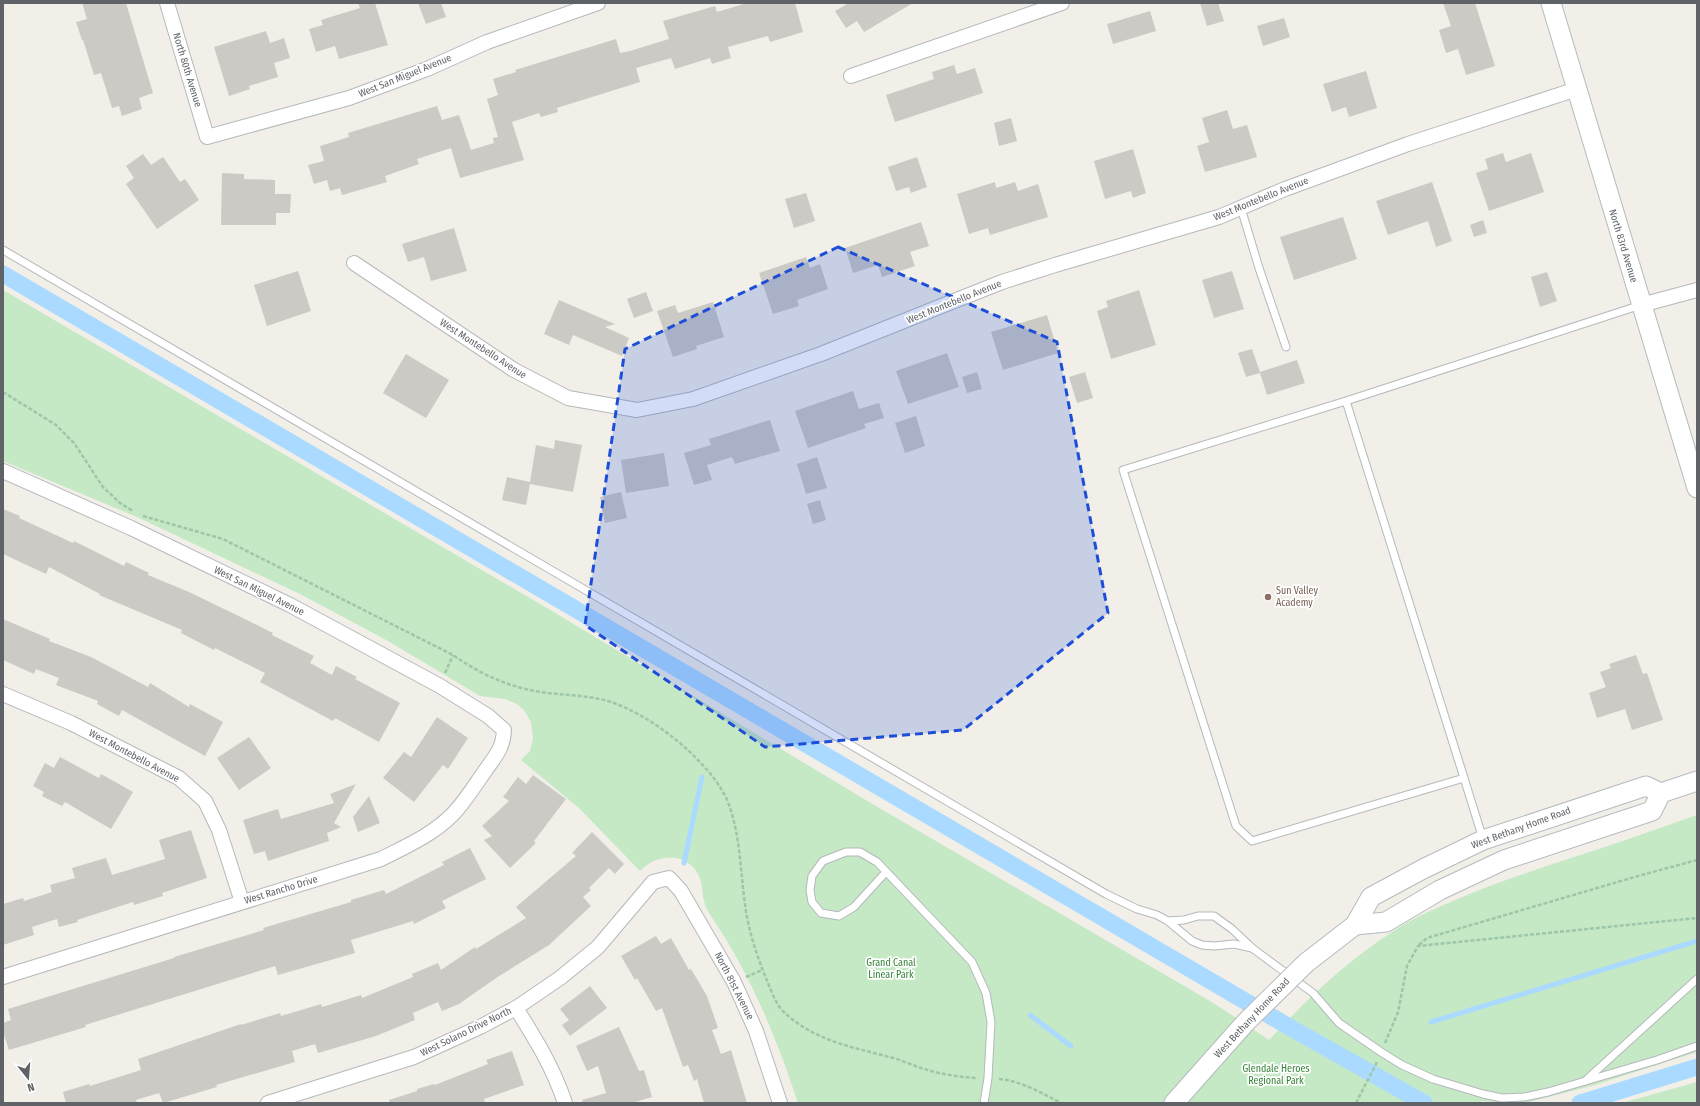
<svg xmlns="http://www.w3.org/2000/svg" width="1700" height="1106" font-family="'Fira Sans Condensed',sans-serif">
	<style>
		.green { fill: #c5e8c5 }
		.lines { fill: none; stroke-linecap: round; stroke-linejoin: round }
		.stream { stroke: #aadaff; stroke-width: 5 }
		.canal { stroke: #aadaff; stroke-width: 17 }
		.building { fill: #cccac5 }
		.service-casing { stroke: #b5b8bc; stroke-width: 9 }
		.minor-casing { stroke: #b5b8bc; stroke-width: 16 }
		.secondary-casing { stroke: #b6babf; stroke-width: 21 }
		.path { stroke: #9cc7a9; stroke-width: 2.5; stroke-dasharray: 4 2; stroke-linecap: butt }
		.service { stroke: #fff; stroke-width: 7 }
		.minor { stroke: #fff; stroke-width: 14 }
		.secondary { stroke: #fff; stroke-width: 19 }
		.secondary-bridge-casing { stroke: #b6babf; stroke-width: 21; stroke-linecap: butt }
		.secondary-bridge { stroke: #fff; stroke-width: 19 }
		.marked { fill: #1d4ed8; fill-opacity: 0.2; stroke: #1d4ed8; stroke-width: 3; stroke-dasharray: 8 5; stroke-linejoin: round }
		.education-dot { fill: #8d6e63; stroke: #fff; stroke-width: 1.5 }
		.labels { text-anchor: middle; dominant-baseline: central; stroke-width: 3.5; stroke-linejoin: round; paint-order: stroke }
		.street-label { font-size: 10px; fill: #5f6368; stroke: #fff }
		.education-label { font-size: 10px; fill: #785e54; stroke: #fff; text-anchor: start }
		.park-label { font-size: 10px; fill: #348238; stroke: #fff }
	</style>
	<rect width="100%" height="100%" fill="#f1efe8"/>
	<g class="green">
		<path d="M3,290l549,321 312,188 351,205 54,36c38,-41 77,-78 123,-108 18,-12 39,-22 59,-30 40,-18 81,-31 123,-45 41,-13 82,-28 123,-42v237l-102,33 -66,17 -26,1 -21,-2 -3,2h-681c-22,-67 -49,-132 -89,-190 -2,-4 -4,-8 -5,-12 -2,-9 -1,-18 -6,-27 -13,-23 -42,-20 -58,-3l-61,-63 -58,-48 9,-9 3,-13 -2,-16 -7,-12 -7,-6 -12,-5 -25,-3 -92,-55 -88,-47 -163,-77 -134,-56z"/>
		<path d="M1697,1082v21h-75z"/>
	</g>
	<g class="lines">
		<g class="stream">
			<path d="M684,863l18,-86"/>
			<path d="M1030,1015l41,31"/>
			<path d="M1431,1022l266,-81"/>
		</g>
		<g class="canal">
			<path d="M3,274l1288,754 133,75"/>
			<path d="M1580,1103l117,-36"/>
		</g>
	</g>
	<g class="building">
		<path d="M82,3h44l27,90 -14,5 3,11 -20,7 -3,-10 -7,2 -11,-35 -7,2 -11,-35h-1l-6,-18 11,-3z"/>
		<path d="M358,3h17l13,42 -49,14 -4,-13 -19,6 -7,-23 14,-4 -2,-5 39,-12z"/>
		<path d="M418,3h23l5,14 -20,7z"/>
		<path d="M747,3h48l8,29 -33,10 -2,-6 -40,11 3,11 -19,6 -2,-6 -35,11 -4,-11 -35,10 4,14 -83,26 1,4 -17,5 -2,-4 -27,9 12,38 -64,18 -9,-30 -34,11 2,5 -34,12 2,6 -45,13 -2,-7 -10,3 -3,-11 -13,4 -6,-19 16,-4 -4,-15 29,-9 -1,-4 89,-27 5,14 17,-5 12,35 23,-7 -1,-5 5,-1 -11,-38 11,-4 -5,-16 23,-7 -1,-2 101,-31 4,14 10,-2 39,-12 -6,-18 52,-15 2,6z"/>
		<path d="M849,3h64l-49,29 -7,-11 -11,7 -11,-17z"/>
		<path d="M1200,3h18l6,18 -17,5z"/>
		<path d="M1443,3h32l20,63 -29,9 -8,-26 -12,4 -7,-23 12,-4z"/>
		<path d="M1150,11l6,20 -43,13 -6,-20z"/>
		<path d="M1284,18l6,19 -27,9 -6,-20z"/>
		<path d="M266,31l4,12 14,-5 6,20 -16,5 4,14 -29,9 1,3 -21,7 -15,-49z"/>
		<path d="M954,65l3,9 18,-6 8,25 -88,29 -9,-27 48,-16 -2,-7z"/>
		<path d="M1366,71l11,37 -28,9 -3,-10 -14,5 -9,-28z"/>
		<path d="M1227,110l6,19 14,-4 10,32 -52,15 -8,-26 12,-4 -7,-24z"/>
		<path d="M1011,118l6,23 -18,5 -5,-23z"/>
		<path d="M1133,149l13,44 -13,5 -2,-7 -26,8 -11,-38z"/>
		<path d="M1503,153l3,9 25,-9 13,39 -55,19 -13,-38 12,-4 -3,-10z"/>
		<path d="M143,154l8,11 12,-8 17,25 5,-3 14,21 -42,29 -31,-45 8,-6 -8,-12z"/>
		<path d="M917,157l10,30 -16,6 -2,-6 -13,4 -8,-24z"/>
		<path d="M222,173l22,1v5l31,1v14h16l-1,19h-14v12h-55z"/>
		<path d="M995,182l1,6 19,-6 3,9 20,-7 10,33 -58,18 -2,-7 -19,6 -12,-40z"/>
		<path d="M1432,182l20,59 -16,6 -8,-26 -40,14 -12,-34z"/>
		<path d="M806,193l9,28 -21,7 -9,-29z"/>
		<path d="M1343,217l14,42 -63,21 -14,-43z"/>
		<path d="M1483,220l4,13 -13,4 -4,-12z"/>
		<path d="M921,222l8,24 -19,6 5,14 -33,11 -4,-12 -25,8 -8,-25z"/>
		<path d="M454,228l13,43 -36,10 -7,-24 -16,5 -6,-18z"/>
		<path d="M806,257l4,11 10,-4 8,25 -31,11 2,6 -26,8 -14,-41z"/>
		<path d="M298,271l13,40 -44,15 -13,-41z"/>
		<path d="M1232,271l12,38 -30,9 -12,-38z"/>
		<path d="M1547,272l10,29 -17,6 -9,-30z"/>
		<path d="M1139,290l17,55 -45,14 -14,-48 11,-4 -2,-6z"/>
		<path d="M646,292l7,19 -19,7 -7,-19z"/>
		<path d="M559,300l56,24 -10,3 24,11 -7,18 -49,-21 -4,10 -25,-11z"/>
		<path d="M713,302l11,35 -28,9 1,3 -24,8 -16,-46 18,-6 3,8z"/>
		<path d="M1047,315l11,38 -55,17 -12,-38z"/>
		<path d="M1252,349l8,23 37,-12 8,23 -38,12 -7,-22 -14,4 -8,-24z"/>
		<path d="M947,353l12,34 -51,17 -12,-33z"/>
		<path d="M406,354l43,26 -23,38 -43,-25z"/>
		<path d="M977,372l5,17 -15,4 -5,-16z"/>
		<path d="M1085,372l8,26 -16,5 -8,-26z"/>
		<path d="M853,391l6,18 20,-6 5,15 -20,6 2,4 -58,20 -13,-37z"/>
		<path d="M916,416l9,30 -20,7 -10,-30z"/>
		<path d="M770,420l10,31 -45,13 -3,-7 -25,8 5,15 -18,5 -10,-32 27,-8 -2,-6z"/>
		<path d="M555,440l27,5 -9,47 -43,-8 -4,21 -24,-5 5,-23 23,5 6,-37 18,4z"/>
		<path d="M664,453l5,33 -43,7 -5,-33z"/>
		<path d="M817,457l10,31 -21,6 -9,-30z"/>
		<path d="M621,492l6,26 -22,5 -5,-26z"/>
		<path d="M820,500l6,20 -13,4 -6,-20z"/>
		<path d="M3,509l17,7 -1,2 54,25 1,-2 50,25 2,-4 23,11 -1,2 41,17 62,30 22,11 -1,2 42,21 -4,7 22,12 4,-9 21,11 -2,2 45,24 -21,39 -44,-24 -2,3 -73,-39 5,-9 -50,-25 -1,2 -33,-17 1,-3 -83,-35 1,-1 -51,-27 -3,7 -43,-20z"/>
		<path d="M3,619l47,20 -1,2 42,16 57,30 2,-4 39,24 1,-3 33,18 -18,34 -83,-46 -3,6 -22,-12 1,-3 -42,-16 3,-7 -23,-9 -2,5 -31,-14z"/>
		<path d="M1636,655l7,19 4,-1 16,47 -31,10 -7,-21 -28,9 -8,-25 17,-6 -6,-15 11,-4 -2,-4z"/>
		<path d="M437,717l31,21 -20,31 -5,-4 -29,37 -31,-24 21,-26 7,5z"/>
		<path d="M249,737l22,31 -32,22 -22,-32z"/>
		<path d="M60,757l39,21 2,-4 32,18 -22,37 -46,-27 -3,4 -20,-10 2,-4 -11,-6 12,-23 9,5z"/>
		<path d="M533,775l33,24 -32,42 2,2 -26,25 -26,-28 8,-4 -10,-10 27,-25 -6,-4 15,-20 8,7z"/>
		<path d="M356,784l-22,39 7,4 -14,6 2,8 -61,20 -3,-10 -11,3 -11,-34 35,-11 3,10 53,-16 -4,-9z"/>
		<path d="M369,796l11,27 -22,9 -5,-15z"/>
		<path d="M191,830l16,48 -45,15 1,3 -29,9 -1,-3 -56,18 1,2 -19,5 -2,-8 -25,8 2,8 -31,10v-41l20,-6 1,3 28,-9 -2,-7 25,-7 -3,-10 34,-10 6,17 53,-16 -6,-19z"/>
		<path d="M592,832l32,32 -9,10 -6,-6 -20,20 2,2 -8,7 8,9 -42,39 -53,33 -37,26 -17,7 -4,-9 -25,11 2,7 -39,16 -58,17 -3,-9 -23,7 3,11 -79,23 1,2 -54,16 -4,-10 -23,7 1,3h-71l-3,-11 26,-8 1,2 51,-16 -3,-11 103,-35v1l39,-12 1,3 40,-12 1,3 39,-12 1,3 51,-21 -1,-3 26,-11 3,7 34,-23 1,2 50,-31 -10,-11 60,-51 -4,-3z"/>
		<path d="M470,848l16,31 -44,22 4,7 -32,16 -1,-3 -62,19 4,13 -77,22 -3,-9 -190,59 1,2 -77,23 -6,-18v-9l8,-3 -3,-11 166,-51v-1l90,-27 -1,-2 88,-26v-2l33,-10 2,4 58,-29 -2,-3z"/>
		<path d="M656,936l5,8 10,-6 18,32 2,-1 16,27 11,32 -6,2 9,24 10,-4 16,53h-43l-7,-24 -3,2 -6,-16 -5,2 -21,-59 -6,3 -19,-33 -2,2 -14,-24z"/>
		<path d="M590,986l17,22 -37,28 -8,-11 7,-5 -9,-11z"/>
		<path d="M619,1027l20,44 5,-1 8,27 -20,6h-49l-1,-3 24,-7 -8,-27 -11,5 -11,-25z"/>
		<path d="M512,1051l12,34 -40,14 1,4h-96v-3l28,-9v-2l17,-5 1,1 53,-21 -2,-4z"/>
	</g>
	<g class="lines">
		<defs>
			<g id="service">
				<path d="M1241,208l18,60 27,79"/>
				<path d="M3,250l1103,644 31,15 20,6 11,6 24,20 10,4 12,1 20,-2 18,4"/>
				<path d="M1346,401l-223,69 113,356 16,15 212,-63 -118,-377 295,-96"/>
				<path d="M1464,778l19,61"/>
				<path d="M886,872l-32,35 -15,9 -18,-3 -9,-11 -2,-12 2,-14 11,-15 23,-9h14l17,10 95,100 14,31 5,29 -3,56 -4,25"/>
				<path d="M1168,921l16,-1 14,-4h16l18,13 20,19 61,45 26,30 42,29 21,13 31,14 50,15 19,4 22,-1 24,-5 109,-32 40,-14"/>
				<path d="M1585,1081l112,-102"/>
			</g>
			<g id="minor">
				<path d="M167,3l40,134 142,-39 78,-29 60,-27 111,-39"/>
				<path d="M851,76l211,-73"/>
				<path d="M354,263l160,107 54,28 69,12 56,-11 128,-45 181,-72 53,-17 164,-48 66,-28 123,-45 169,-55"/>
				<path d="M1641,305l56,-15"/>
				<path d="M3,471l128,57 159,77 150,81 48,30 16,14c-1,19 -8,25 -19,41 -10,14 -19,29 -31,42 -20,21 -47,33 -73,46l-378,118"/>
				<path d="M3,694l68,29 108,55 26,23 14,29 23,72"/>
				<path d="M516,1008c20,32 37,59 49,95"/>
				<path d="M268,1103l146,-46 66,-30 36,-19 44,-30 38,-31 55,-65 16,-4 12,13 53,91 22,49 24,72"/>
			</g>
			<g id="secondary">
				<path d="M1551,3l146,485"/>
				<path d="M1355,925l31,-3 54,-32 64,-30 148,-49 9,-18 36,-12"/>
				<path d="M1306,963l49,-38 16,-28 52,-28 60,-29 163,-54 15,7"/>
				<path d="M1174,1103l40,-45"/>
			</g>
		</defs>
		<use href="#service" class="service-casing"/>
		<use href="#minor" class="minor-casing"/>
		<use href="#secondary" class="secondary-casing"/>
		<g class="path">
			<path d="M3,392l53,33 18,18 29,44 17,16 13,8"/>
			<path d="M143,516l80,23 230,116c24,17 53,31 82,36 26,5 54,3 79,12 29,11 56,30 78,51 14,14 28,29 36,48 14,37 12,77 19,115 4,21 11,42 19,61 5,12 10,28 20,36 30,27 66,33 103,43 11,2 22,8 32,11 18,6 37,9 56,10"/>
			<path d="M445,673l8,-18"/>
			<path d="M1419,945l8,-7 211,-62 59,-16"/>
			<path d="M746,977l16,-7"/>
			<path d="M1385,1043l13,-31 9,-46 11,-20 279,-28"/>
			<path d="M999,1079c22,2 43,14 62,24"/>
			<path d="M1356,1103l21,-41"/>
		</g>
		<use href="#service" class="service"/>
		<use href="#minor" class="minor"/>
		<use href="#secondary" class="secondary"/>
		<defs>
			<path id="secondary-bridge" d="M1214,1058l32,-36 60,-59"/>
		</defs>
		<use href="#secondary-bridge" class="secondary-bridge-casing"/>
		<use href="#secondary-bridge" class="secondary-bridge"/>
	</g>
	<path class="marked" d="M838,247l219,95 51,271 -145,117 -198,17 -180,-122 40,-276z"/>
	<circle class="education-dot" cx="1268" cy="597" r="4"/>
	<g class="labels">
		<g class="street-label">
			<text transform="translate(187 70) rotate(73)">North 80th Avenue</text>
			<text transform="translate(405 76) rotate(-22)">West San Miguel Avenue</text>
			<text transform="translate(1261 199) rotate(-22)">West Montebello Avenue</text>
			<text transform="translate(1623 246) rotate(73)">North 83rd Avenue</text>
			<text transform="translate(954 302) rotate(-22)">West Montebello Avenue</text>
			<text transform="translate(483 349) rotate(33)">West Montebello Avenue</text>
			<text transform="translate(259 591) rotate(26)">West San Miguel Avenue</text>
			<text transform="translate(134 756) rotate(28)">West Montebello Avenue</text>
			<text transform="translate(1521 828) rotate(-20)">West Bethany Home Road</text>
			<text transform="translate(281 890) rotate(-17)">West Rancho Drive</text>
			<text transform="translate(734 986) rotate(63)">North 81st Avenue</text>
			<text transform="translate(1252 1018) rotate(-47)">West Bethany Home Road</text>
			<text transform="translate(466 1032) rotate(-26)">West Solano Drive North</text>
		</g>
		<g class="education-label">
			<text x="1276" y="591">Sun Valley<tspan x="1276" dy="12">Academy</tspan></text>
		</g>
		<g class="park-label">
			<text x="891" y="963">Grand Canal<tspan x="891" dy="12">Linear Park</tspan></text>
			<text x="1276" y="1069">Glendale Heroes<tspan x="1276" dy="12">Regional Park</tspan></text>
		</g>
	</g>
	<rect width="1700" height="1106" fill="none" stroke="#5f6368" stroke-width="8"/>
	<g transform="translate(28 1078) rotate(163)" stroke="#ffffff" stroke-width="3" paint-order="stroke">
	<path d="M0-3L7 15L0 10L-7 15Z" fill="#5f6368"/>
	<text y="-6" font-size="11" font-weight="bold" text-anchor="middle" fill="#5f6368">N</text>
	</g>
</svg>
